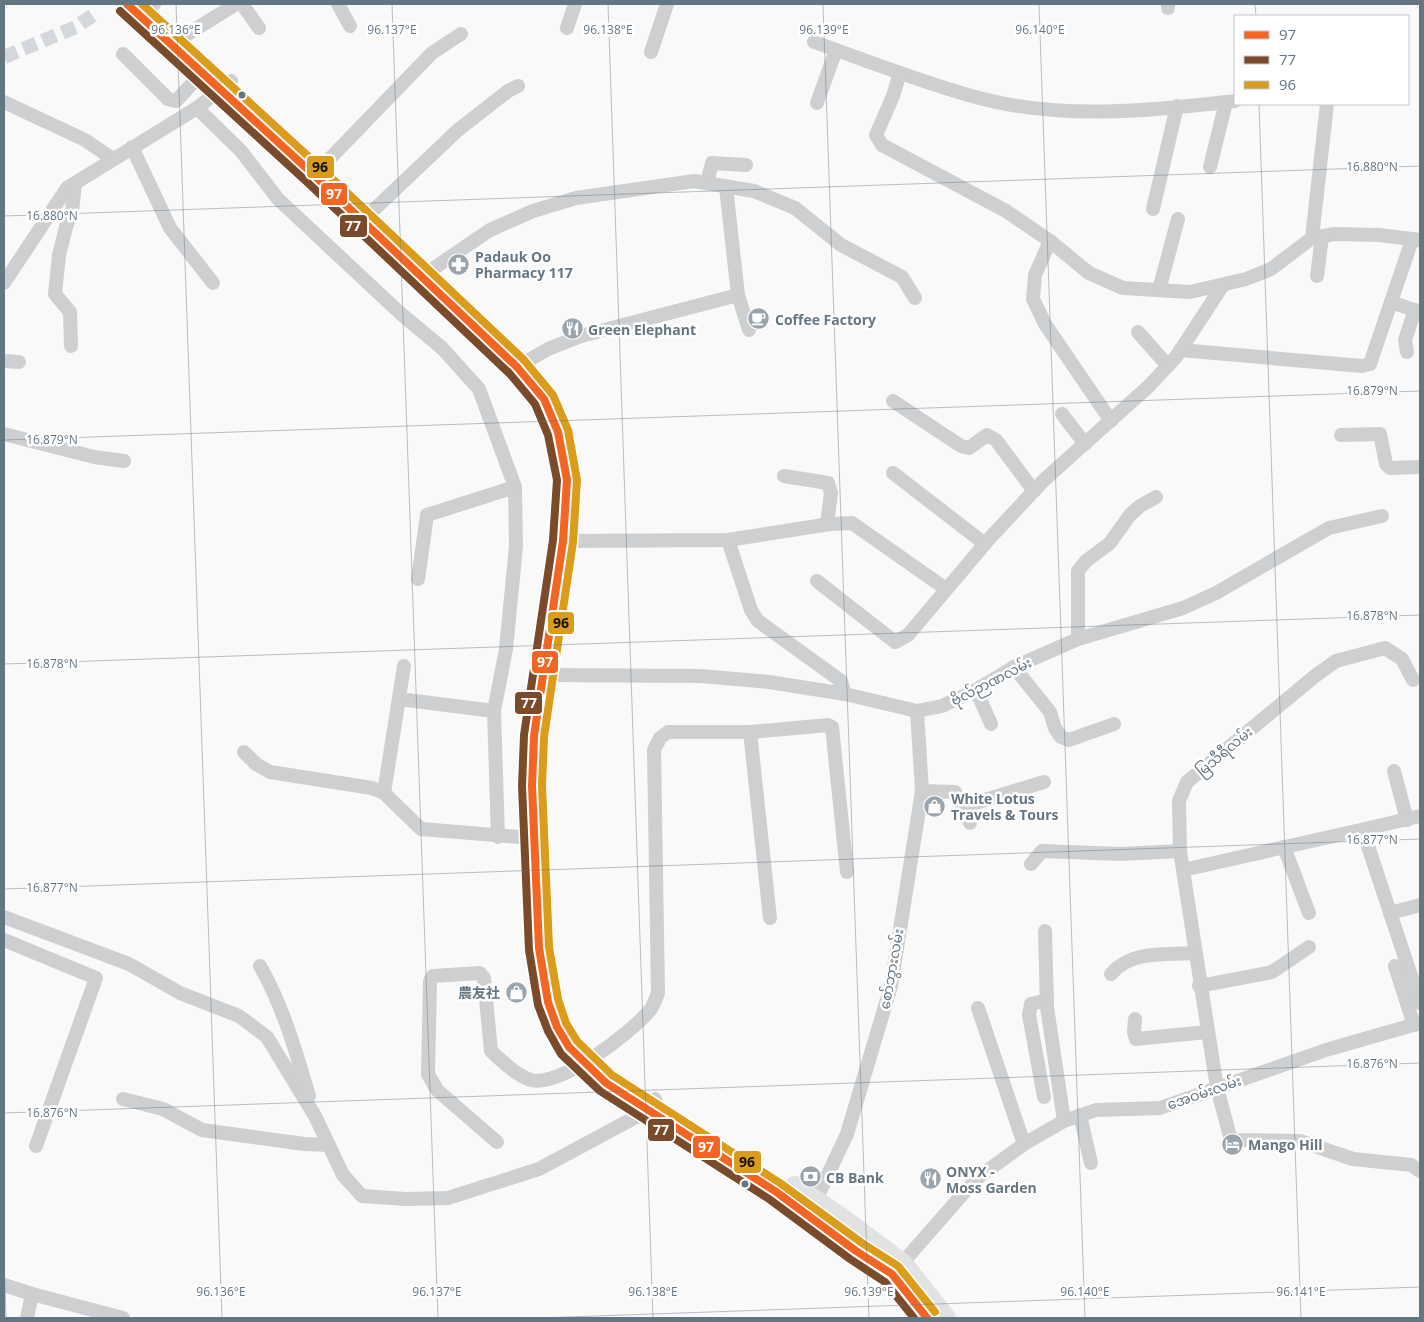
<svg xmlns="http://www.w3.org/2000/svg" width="1424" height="1322" font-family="'Open Sans','Noto Sans SC','Noto Sans Myanmar',sans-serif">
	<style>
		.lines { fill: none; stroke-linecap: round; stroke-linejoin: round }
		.minor-tunnel { stroke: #d4d8dc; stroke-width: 14; stroke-dasharray: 14 7; stroke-linecap: butt }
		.minor { stroke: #cecfd0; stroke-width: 14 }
		.trunk { stroke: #e1e2e2; stroke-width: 22 }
		.bus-1-casing { stroke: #fff; stroke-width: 11 }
		.bus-2-casing { stroke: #fff; stroke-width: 11 }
		.bus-3-casing { stroke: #fff; stroke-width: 11 }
		.bus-1 { stroke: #f26522; stroke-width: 8 }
		.bus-2 { stroke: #7a4b2a; stroke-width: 8 }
		.bus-3 { stroke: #da9c1a; stroke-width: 8 }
		.ticks { fill: none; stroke: #657683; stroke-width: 1; stroke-opacity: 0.45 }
		.bus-dot { fill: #657683; stroke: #fff; stroke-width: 2 }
		.labels { text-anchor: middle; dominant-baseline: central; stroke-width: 5; stroke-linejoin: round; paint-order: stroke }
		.poi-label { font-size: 14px; font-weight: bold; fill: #657683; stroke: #fff; text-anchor: start }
		.street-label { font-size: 14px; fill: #657683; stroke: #fff }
		.ticks-label { font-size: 12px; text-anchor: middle; fill: #657683; stroke: #fff; stroke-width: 5; stroke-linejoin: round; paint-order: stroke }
		.line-badge { stroke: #fff; stroke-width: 2 }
		.badge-label { font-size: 14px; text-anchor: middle; font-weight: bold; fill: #fff }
		.pale-badge-label { font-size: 14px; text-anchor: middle; font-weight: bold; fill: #111 }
	</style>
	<rect width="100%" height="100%" fill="#f9f9f9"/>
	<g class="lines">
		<path class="minor-tunnel" d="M4,57l72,-30 17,-12"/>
		<g class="minor">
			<path d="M242,4l17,24"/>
			<path d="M338,4l12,22"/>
			<path d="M1168,4v4"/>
			<path d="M136,13l18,-9"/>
			<path d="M567,28l8,-24"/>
			<path d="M183,37l53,-33"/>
			<path d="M814,42c54,19 109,41 165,56 83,22 172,13 256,3"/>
			<path d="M651,52l16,-48"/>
			<path d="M123,54l45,45 8,2 26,-28"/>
			<path d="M900,73l-7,23 -17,39 6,10 124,66 44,30 39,32 34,15 67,4 56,-13 25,-10 41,-31 23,-4 44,1 41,5"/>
			<path d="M4,102l81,38 28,19"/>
			<path d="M817,103l19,-53"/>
			<path d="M197,108l44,43 37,48 122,114 42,35 37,41 36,98 1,59 -10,103 -12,62 4,126"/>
			<path d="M132,147l38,81 43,55"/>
			<path d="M1210,167l16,-65"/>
			<path d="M314,175l118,-122 29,-19"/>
			<path d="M707,183l5,-20 34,2"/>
			<path d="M726,187l12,108 11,35"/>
			<path d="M1153,209l24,-103"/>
			<path d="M362,221l96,-91 50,-39 10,-5"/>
			<path d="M1312,238l15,-134"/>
			<path d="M1050,241l-15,34 -2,24 12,25 66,97"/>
			<path d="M1317,276l5,-39"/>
			<path d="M421,277l69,-47 43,-19 43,-13 118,-17 60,10 41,17 46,37 61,32 13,21"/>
			<path d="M4,283l63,-95 130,-80 34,-27"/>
			<path d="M1159,290l19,-71"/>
			<path d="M1391,302l29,10"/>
			<path d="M1138,332l30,34"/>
			<path d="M71,346l-1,-34 -15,-18 4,-39 7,-28 6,-15 3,-29"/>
			<path d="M1180,350l182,16 8,-2 42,-124"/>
			<path d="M1407,352l-2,-12 10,-30"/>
			<path d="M4,361l15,1"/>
			<path d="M517,367l31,-18 33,-13 157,-41"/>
			<path d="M893,401l68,45 8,2 18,-13 9,5 38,51"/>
			<path d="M1062,414l23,30"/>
			<path d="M4,434l90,23 30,4"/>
			<path d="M1341,435l39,-1 6,30 4,4 30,-1"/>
			<path d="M893,473l92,71"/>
			<path d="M784,476l44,7 3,10 -4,31"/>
			<path d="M728,540l23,70 7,11 83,60 4,13"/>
			<path d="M563,541l165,-1 102,-16 22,-1 94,66"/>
			<path d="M418,579l9,-64 88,-28"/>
			<path d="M817,581l78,61 13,-7 81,-96 55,-59 105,-94 27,-29 47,-72"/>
			<path d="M1078,639v-68l8,-10 24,-18 20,-28 10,-9 16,-9"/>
			<path d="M1014,667l36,45 5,16 6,9 8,3 45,-16"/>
			<path d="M543,675l158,1 68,6 76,12 72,17 25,-5 34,-16 38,-23 64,-28 105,-31 33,-15 113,-65 53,-12"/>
			<path d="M1413,680l-11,-21 -17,-11 -49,13 -21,15 -128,106 -8,19 1,50 37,237 14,52 69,1 53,18 58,6 9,6"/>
			<path d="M976,690l15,34"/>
			<path d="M399,699l95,12"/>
			<path d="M750,732l20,186"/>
			<path d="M244,752l12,12 14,8 102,16 12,5 37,36 111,9"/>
			<path d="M1394,771l13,49"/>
			<path d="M922,791l33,1 15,31"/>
			<path d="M384,793l20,-127"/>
			<path d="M962,807l82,-25"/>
			<path d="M1420,816l-55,13 2,14 53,160"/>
			<path d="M1284,847l25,66"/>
			<path d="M1031,864l11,-13 79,3 59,-3"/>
			<path d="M1183,870l182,-41"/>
			<path d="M1390,913l30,-8"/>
			<path d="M4,917l125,47 51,29 59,23 28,21 48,79 28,59 19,21 44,3 42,-1 91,-29 108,-58 8,-12"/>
			<path d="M1045,931l2,76 17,114"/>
			<path d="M4,940l92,38 -60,168"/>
			<path d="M260,966c23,40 36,86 49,130"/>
			<path d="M1395,966l19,59"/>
			<path d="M1111,974c20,-24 54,-19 83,-21"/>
			<path d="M1199,986l73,-14 37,-25"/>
			<path d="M978,1008l46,136"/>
			<path d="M1135,1019l-1,13 2,7 71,-7"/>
			<path d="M1044,1097l-15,-82 2,-11 16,-4"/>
			<path d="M123,1099l40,10 39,21 102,14 25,1"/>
			<path d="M1080,1115l11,48"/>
			<path d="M497,1142l-60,-52 -9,-16 2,-93 3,-5 47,-3 4,5 7,73c12,11 25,24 40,29 29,8 101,-48 119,-70 4,-5 6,-12 8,-17l-4,-243 6,-12 8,-6h82l78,-7 4,2 15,145"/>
			<path d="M813,1206l34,-72 44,-148 31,-195 -5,-80"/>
			<path d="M897,1269l79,-90 48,-35 40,-23 32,-11 64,-2 166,-58 94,-27"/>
			<path d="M4,1285l28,9 -5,24"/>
			<path d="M32,1294l91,24"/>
		</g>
		<g class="trunk">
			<path d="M127,4l187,171 203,192 27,32 14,33 6,25 3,23 -4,61 -29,195 -2,50 7,162 9,54 9,25 12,20 37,36 169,108 81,60 36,23 35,44"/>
			<path d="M795,1187l44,30 63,47 43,54"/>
		</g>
		<defs>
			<path id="bus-1" d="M127,4l187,171 203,192 27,32 14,33 9,48 -4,61 -29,195 -2,50 7,162 9,54 9,25 12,20 37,36 169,108 81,60 36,23 35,44"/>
			<path id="bus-2" d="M120,11l187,171 203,192 25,30 13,31 9,45 -4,60 -29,195 -2,51 7,164 9,55 10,26 13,23 39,37 169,108 81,60 35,23 29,36"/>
			<path id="bus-3" d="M142,4l179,164 203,192 29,35 15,35 9,50 -4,62 -29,195 -2,49 7,161 9,52 8,24 11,18 35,34 168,108 82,60 36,23 37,46"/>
		</defs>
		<use href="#bus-1" class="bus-1-casing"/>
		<use href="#bus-2" class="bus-2-casing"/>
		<use href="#bus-3" class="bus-3-casing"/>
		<use href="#bus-1" class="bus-1"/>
		<use href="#bus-2" class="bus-2"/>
		<use href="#bus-3" class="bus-3"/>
	</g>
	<path class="ticks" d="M176,4l46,1314M392,4l46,1314M608,4l45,1314M823,4l46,1314M1039,4l46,1314M1255,4l1,12M1259,104l42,1214M4,216l1416,-50M4,440l1416,-49M4,664l1416,-49M4,889l1416,-50M4,1113l1416,-50M4,1259l2,59M539,1318l881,-31"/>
	<defs>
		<symbol id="pharmacy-disc" viewBox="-11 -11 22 22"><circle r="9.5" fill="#99a4ac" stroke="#fff"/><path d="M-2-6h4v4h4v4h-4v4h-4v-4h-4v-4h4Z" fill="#fff"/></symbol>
		<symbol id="cafe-disc" viewBox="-11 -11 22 22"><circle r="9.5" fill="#99a4ac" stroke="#fff"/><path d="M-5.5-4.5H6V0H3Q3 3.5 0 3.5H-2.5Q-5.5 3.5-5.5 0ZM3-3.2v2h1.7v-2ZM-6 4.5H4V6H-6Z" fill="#fff"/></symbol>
		<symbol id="restaurant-disc" viewBox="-11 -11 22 22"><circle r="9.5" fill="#99a4ac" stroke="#fff"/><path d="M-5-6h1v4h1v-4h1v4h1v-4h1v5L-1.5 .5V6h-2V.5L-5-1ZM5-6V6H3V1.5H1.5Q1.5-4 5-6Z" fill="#fff"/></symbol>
		<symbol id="shop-disc" viewBox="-11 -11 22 22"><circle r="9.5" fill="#99a4ac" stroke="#fff"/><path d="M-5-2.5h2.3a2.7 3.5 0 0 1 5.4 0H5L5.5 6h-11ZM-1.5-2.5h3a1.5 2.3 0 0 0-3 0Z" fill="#fff"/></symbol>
		<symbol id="hotel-disc" viewBox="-11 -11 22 22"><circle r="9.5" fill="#99a4ac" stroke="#fff"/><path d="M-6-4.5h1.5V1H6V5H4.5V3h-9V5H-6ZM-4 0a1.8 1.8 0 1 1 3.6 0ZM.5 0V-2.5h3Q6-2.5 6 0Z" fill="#fff"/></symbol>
		<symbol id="bank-disc" viewBox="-11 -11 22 22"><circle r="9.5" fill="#99a4ac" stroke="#fff"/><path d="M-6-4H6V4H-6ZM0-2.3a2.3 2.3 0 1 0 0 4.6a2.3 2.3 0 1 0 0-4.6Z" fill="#fff"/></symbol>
	</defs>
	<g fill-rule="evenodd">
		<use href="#pharmacy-disc" x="446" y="252" width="25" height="25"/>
		<use href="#cafe-disc" x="746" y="306" width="25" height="25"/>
		<use href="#restaurant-disc" x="560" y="316" width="25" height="25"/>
		<use href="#shop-disc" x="922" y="794" width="25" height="25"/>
		<use href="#shop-disc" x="504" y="980" width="25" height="25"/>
		<use href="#hotel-disc" x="1220" y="1132" width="25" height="25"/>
		<use href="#bank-disc" x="798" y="1164" width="25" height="25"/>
		<use href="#restaurant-disc" x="918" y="1166" width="25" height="25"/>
	</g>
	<g class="bus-dot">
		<circle cx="242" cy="95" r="4.5"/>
		<circle cx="745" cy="1184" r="4.5"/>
	</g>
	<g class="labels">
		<g class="poi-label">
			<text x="475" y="256">Padauk Oo<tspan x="475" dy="16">Pharmacy 117</tspan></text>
			<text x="775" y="319">Coffee Factory</text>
			<text x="588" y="329">Green Elephant</text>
			<text x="951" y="798">White Lotus<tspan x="951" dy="16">Travels &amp; Tours</tspan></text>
			<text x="500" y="992" text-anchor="end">農友社</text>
			<text x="1248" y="1144">Mango Hill</text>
			<text x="946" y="1171">ONYX -<tspan x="946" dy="16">Moss Garden</tspan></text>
			<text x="826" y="1177">CB Bank</text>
		</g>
		<g class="street-label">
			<text transform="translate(991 681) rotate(-27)">ဗိုလ်ဉာဏလမ်း</text>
			<text transform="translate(1224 751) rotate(-40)">မြသီရီလမ်း</text>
			<text transform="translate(891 969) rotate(-80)">စော်ဘွားလမ်း</text>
			<text transform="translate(1204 1092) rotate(-19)">အေဝမ်းလမ်း</text>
		</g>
	</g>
	<g class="ticks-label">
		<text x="176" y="34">96.136°E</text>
		<text x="392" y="34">96.137°E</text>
		<text x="608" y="34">96.138°E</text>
		<text x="824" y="34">96.139°E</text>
		<text x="1040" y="34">96.140°E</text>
		<text x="1372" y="171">16.880°N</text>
		<text x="52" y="220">16.880°N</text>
		<text x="1372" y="395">16.879°N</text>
		<text x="52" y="444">16.879°N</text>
		<text x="1372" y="620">16.878°N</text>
		<text x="52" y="668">16.878°N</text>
		<text x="1372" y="844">16.877°N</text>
		<text x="52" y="892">16.877°N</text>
		<text x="1372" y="1068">16.876°N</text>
		<text x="52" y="1117">16.876°N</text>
		<text x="221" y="1296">96.136°E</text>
		<text x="437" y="1296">96.137°E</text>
		<text x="653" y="1296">96.138°E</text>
		<text x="869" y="1296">96.139°E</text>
		<text x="1085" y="1296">96.140°E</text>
		<text x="1301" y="1296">96.141°E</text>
	</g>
	<g class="line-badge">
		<rect x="306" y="155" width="29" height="24" rx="5" fill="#da9c1a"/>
		<rect x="320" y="182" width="28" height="24" rx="5" fill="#f26522"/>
		<rect x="339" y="214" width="29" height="24" rx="5" fill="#7a4b2a"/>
		<rect x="547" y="611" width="28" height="24" rx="5" fill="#da9c1a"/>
		<rect x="531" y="650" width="28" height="24" rx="5" fill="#f26522"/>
		<rect x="514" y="691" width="29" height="24" rx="5" fill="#7a4b2a"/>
		<rect x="647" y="1118" width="28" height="24" rx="5" fill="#7a4b2a"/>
		<rect x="692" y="1135" width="29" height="24" rx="5" fill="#f26522"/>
		<rect x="733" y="1150" width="29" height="24" rx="5" fill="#da9c1a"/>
	</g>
	<g class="badge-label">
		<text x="334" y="199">97</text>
		<text x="353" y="231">77</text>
		<text x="545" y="667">97</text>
		<text x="529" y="708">77</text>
		<text x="661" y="1135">77</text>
		<text x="706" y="1152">97</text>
	</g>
	<g class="pale-badge-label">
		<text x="320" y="172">96</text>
		<text x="561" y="628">96</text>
		<text x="747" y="1167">96</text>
	</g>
	<rect width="1424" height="1322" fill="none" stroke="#657683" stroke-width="10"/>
	<rect x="1234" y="15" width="175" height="90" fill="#ffffff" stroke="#c1c8cd"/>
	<rect x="1244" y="31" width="25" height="8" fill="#f26522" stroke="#c1c8cd"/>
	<text x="1279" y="40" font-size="15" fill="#657683">97</text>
	<rect x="1244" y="56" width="25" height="8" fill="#7a4b2a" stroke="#c1c8cd"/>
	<text x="1279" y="65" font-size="15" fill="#657683">77</text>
	<rect x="1244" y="81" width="25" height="8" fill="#da9c1a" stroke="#c1c8cd"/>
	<text x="1279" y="90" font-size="15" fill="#657683">96</text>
</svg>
